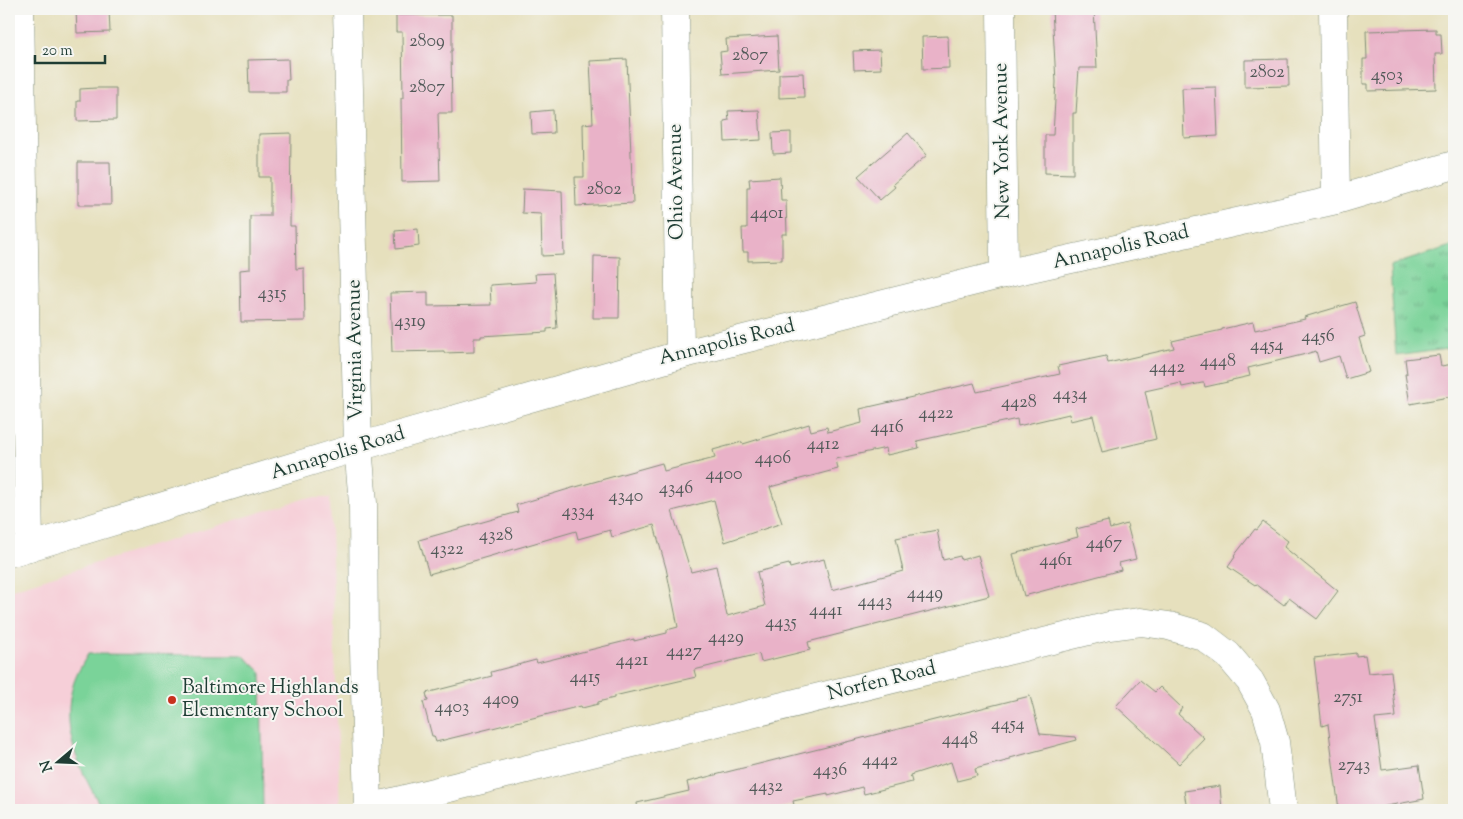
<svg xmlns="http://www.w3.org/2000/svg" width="1463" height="819" font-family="'Sorts Mill Goudy',serif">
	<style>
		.built { fill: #f6cfd8 }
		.grass { fill: url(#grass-tufts); stroke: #4c8866 }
		.garden { fill: #7ad399; stroke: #4c8866 }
		.building { fill: #e9b2c8 }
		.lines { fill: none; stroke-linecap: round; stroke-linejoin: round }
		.minor-casing { stroke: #828e78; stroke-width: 29 }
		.tertiary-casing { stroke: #828e78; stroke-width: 29 }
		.secondary-casing { stroke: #828e78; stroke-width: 29 }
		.minor { stroke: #fff; stroke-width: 28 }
		.tertiary { stroke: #fff; stroke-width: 28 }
		.secondary { stroke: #fff; stroke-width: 28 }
		.poi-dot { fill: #c8321e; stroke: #f6f6f2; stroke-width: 2 }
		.labels { text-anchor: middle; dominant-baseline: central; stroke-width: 4; stroke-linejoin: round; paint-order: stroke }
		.number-label { font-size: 18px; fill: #525a59 }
		.street-label { font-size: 20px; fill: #1f3d34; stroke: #f6f6f2 }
		.poi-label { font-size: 20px; fill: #1f3d34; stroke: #f6f6f2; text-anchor: start }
	</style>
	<defs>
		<pattern id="grass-tufts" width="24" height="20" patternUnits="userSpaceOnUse" patternTransform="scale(1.25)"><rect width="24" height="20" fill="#7ad399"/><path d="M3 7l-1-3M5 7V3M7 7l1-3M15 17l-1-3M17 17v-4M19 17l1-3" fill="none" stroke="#63ac7e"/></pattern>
	</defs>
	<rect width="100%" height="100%" fill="#f6f6f2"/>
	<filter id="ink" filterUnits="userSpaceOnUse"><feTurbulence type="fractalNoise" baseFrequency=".02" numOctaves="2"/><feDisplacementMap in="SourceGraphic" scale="10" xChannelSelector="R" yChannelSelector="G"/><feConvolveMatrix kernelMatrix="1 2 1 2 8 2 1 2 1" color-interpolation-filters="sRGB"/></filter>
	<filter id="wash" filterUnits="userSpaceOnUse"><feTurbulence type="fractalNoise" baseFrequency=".0096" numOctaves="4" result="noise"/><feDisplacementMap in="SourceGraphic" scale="20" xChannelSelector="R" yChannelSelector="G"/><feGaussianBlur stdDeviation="1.12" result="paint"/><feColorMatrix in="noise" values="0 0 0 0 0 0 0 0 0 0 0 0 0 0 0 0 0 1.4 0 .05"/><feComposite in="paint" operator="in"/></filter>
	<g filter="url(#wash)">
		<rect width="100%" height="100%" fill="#e6e0bd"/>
		<path class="built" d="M306,498h24l10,312h-331v-220z"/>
		<path class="grass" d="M1454,245v103l-58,8 -6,-90z"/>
		<path class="garden" d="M88,654l155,1 18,17 2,138h-159l-3,-3c-22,-39 -42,-79 -27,-125 3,-9 9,-19 14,-28z"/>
		<g id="blocks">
			<g class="building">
				<path d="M76,9h33l1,23 -33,1z"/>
				<path d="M1052,9h42l3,59h-18l-3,45h-3v61l-28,-1v-38h8l3,-53z"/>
				<path d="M396,15h56v36h-1l1,62h-14l2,68 -38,1 -1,-84h2l-1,-66h-6z"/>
				<path d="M1436,29v5h5l1,20h-7l1,35 -68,2v-7h-5v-25h4l-1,-28z"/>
				<path d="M777,36l2,34 -57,4 -2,-22 7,-1 -1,-12z"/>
				<path d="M948,36l1,32 -26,1 -1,-32z"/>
				<path d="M880,50l1,19 -27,1 -1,-19z"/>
				<path d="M288,59l1,21h-3v12h-37l-1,-32z"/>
				<path d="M627,59l6,144 -57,3 -1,-29h9l-1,-53 10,-1 -3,-62z"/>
				<path d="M1288,59l1,27 -44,1v-27z"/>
				<path d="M803,73l1,24 -25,1v-24z"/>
				<path d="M1216,87l2,49 -34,2 -2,-50z"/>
				<path d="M96,88h20v32l-39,1v-20h3v-12z"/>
				<path d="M553,110l1,23 -22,1 -1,-22z"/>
				<path d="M759,110l2,30 -36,2 -1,-21 5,-1 -1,-9z"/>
				<path d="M791,132v21l-18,1 -1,-21z"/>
				<path d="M291,133l-1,93h5l1,43 8,-1 1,53 -64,1 -1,-52 10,-1v-53h20v-39h-11v-43z"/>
				<path d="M908,133l19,22 -34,29 2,3 -15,13 -22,-24z"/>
				<path d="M78,162h32l1,43h-33z"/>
				<path d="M780,177l1,23h5l1,34h-5v26l-34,1v-9h-5l-1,-24h5v-41h3l-1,-8z"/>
				<path d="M523,189l39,2 2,64 -22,1 -1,-42 -19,-1z"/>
				<path d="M418,229l1,17 -23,3 -1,-18z"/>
				<path d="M594,256l26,1 -1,61h-26z"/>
				<path d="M553,273l4,55 -10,1v3l-66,4v2h-7v14l-30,1v-2l-52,1 -2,-59 38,-1v14l63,-1 -1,-20 46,-3 -1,-8z"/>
				<path d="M1355,302l10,34 -6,2 10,34 -23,7 -7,-23 -20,6 -3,-11 -14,4 -54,13 2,8 -18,4v1l-27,6 -1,-4h-2l-20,4 -1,-4 -36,8 11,48 -54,13 -9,-36 -23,5 -1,-7 -51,12 -1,-7 -100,22 2,7 -32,7 -1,-7 -50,11 2,10 -68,18 12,36 -57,19 -11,-42 -42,11 19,61 25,-6 11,50 38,-10 -8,-34 32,-8 1,4 34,-9 8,31 71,-19 -7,-33 41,-8 6,30 17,-4 1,4 17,-5 11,41 -181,46 2,8 -49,12 -2,-8 -65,16 2,7 -82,19v2l-16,4v2l-16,4 -1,-2 -145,36 -2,-6h-2l-9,-34 5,-1 -2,-8 66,-17 -1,-4 45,-12 1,3 97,-24v2l33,-8v-3l11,-3 -12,-59 -12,-43 -42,12 -2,-7 -32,9 -2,-8 -147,43 -10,-34 99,-28 -2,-7 56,-17 90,-25 2,8 51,-13 -2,-8 29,-8 1,2 66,-20 2,7 16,-4 1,5 34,-9 -2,-14 114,-26 3,9 83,-18 -2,-8 48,-10 2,7 66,-15 -2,-7 50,-11v-1l31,-7 2,8 50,-11 -1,-2z"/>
				<path d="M1439,355l2,11 13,-2v32l-44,8 -5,-30h2l-2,-15z"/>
				<path d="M1108,521l2,8 17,-5 9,35 -17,4 2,7 -97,26 -11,-42 65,-17 -2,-8z"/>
				<path d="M1263,522l25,19 -4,6 54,44 -21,28 -28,-21 -5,7 -28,-21 -1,1 -27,-18 7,-10 -1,-1 21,-27 2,1z"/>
				<path d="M1356,653v3l9,-1 3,18 23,-2 5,46 -21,2 7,51 37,-5 5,34 -43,8v3h-42l-11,-86 -6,2 -8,-68z"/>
				<path d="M1140,680l15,12 5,-5 22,21 -4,6 26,24 -25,26 -63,-58z"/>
				<path d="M1030,696l10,38 36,3 1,3 -67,18v2l-35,9 2,7 -20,5 -6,-19 -41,13 2,7 -48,12 -2,-7 -34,9v-2l-35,7 1,4 -23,5h-133l-1,-7 52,-12 -2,-9z"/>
				<path d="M1220,786l2,24h-35l-3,-19z"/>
			</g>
		</g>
	</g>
	<g filter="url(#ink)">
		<use href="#blocks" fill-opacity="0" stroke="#828e78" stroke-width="1"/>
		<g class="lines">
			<defs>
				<g id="minor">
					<path d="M20,9l9,538"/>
					<path d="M347,9l11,438"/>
					<path d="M675,9l5,346"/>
					<path d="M1001,9l3,265"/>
					<path d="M1333,9l3,191"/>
					<path d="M368,808l741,-182 32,-4 28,4 34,10 25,19 22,26 16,29 9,32 8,68"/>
				</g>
				<path id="tertiary" d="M358,447l5,56 1,146 4,161"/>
				<path id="secondary" d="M9,553l349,-106 322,-92 324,-81 332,-74 118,-35"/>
			</defs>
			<use href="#minor" class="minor-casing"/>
			<use href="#tertiary" class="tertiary-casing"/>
			<use href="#secondary" class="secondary-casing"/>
			<use href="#minor" class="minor"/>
			<use href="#tertiary" class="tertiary"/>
			<use href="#secondary" class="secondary"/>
		</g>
	</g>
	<circle class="poi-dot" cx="172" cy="700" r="5"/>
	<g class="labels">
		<g class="number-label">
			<text x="427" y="42">2809</text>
			<text x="750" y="56">2807</text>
			<text x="1267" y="73">2802</text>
			<text x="1387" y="76">4503</text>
			<text x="427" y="88">2807</text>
			<text x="604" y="190">2802</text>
			<text x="767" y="214">4401</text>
			<text x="272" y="294">4315</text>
			<text x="410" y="322">4319</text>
			<text x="1318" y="337">4456</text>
			<text x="1267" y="346">4454</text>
			<text x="1218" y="362">4448</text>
			<text x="1167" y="368">4442</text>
			<text x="1070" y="395">4434</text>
			<text x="1019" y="403">4428</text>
			<text x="936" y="414">4422</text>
			<text x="887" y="428">4416</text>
			<text x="823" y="445">4412</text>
			<text x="773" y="459">4406</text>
			<text x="724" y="475">4400</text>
			<text x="676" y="489">4346</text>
			<text x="626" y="497">4340</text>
			<text x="578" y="512">4334</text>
			<text x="496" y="536">4328</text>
			<text x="1104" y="544">4467</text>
			<text x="447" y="550">4322</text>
			<text x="1056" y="561">4461</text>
			<text x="925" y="594">4449</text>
			<text x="875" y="602">4443</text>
			<text x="826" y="611">4441</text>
			<text x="781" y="623">4435</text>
			<text x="726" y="638">4429</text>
			<text x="684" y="652">4427</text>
			<text x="632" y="661">4421</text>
			<text x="585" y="678">4415</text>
			<text x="1348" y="698">2751</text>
			<text x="501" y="700">4409</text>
			<text x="452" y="708">4403</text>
			<text x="1008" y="725">4454</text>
			<text x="960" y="740">4448</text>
			<text x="880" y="761">4442</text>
			<text x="1354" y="766">2743</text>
			<text x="830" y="771">4436</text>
			<text x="766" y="787">4432</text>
		</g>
		<g class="street-label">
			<text transform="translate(1003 141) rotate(-91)">New York Avenue</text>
			<text transform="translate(677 182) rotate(-91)">Ohio Avenue</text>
			<text transform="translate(1121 248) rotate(-13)">Annapolis Road</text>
			<text transform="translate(727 343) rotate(-14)">Annapolis Road</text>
			<text transform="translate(356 350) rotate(-91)">Virginia Avenue</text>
			<text transform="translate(338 454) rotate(-17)">Annapolis Road</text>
			<text transform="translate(882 682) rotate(-14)">Norfen Road</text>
		</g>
		<g class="poi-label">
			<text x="182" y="688">Baltimore Highlands<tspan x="182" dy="23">Elementary School</tspan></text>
		</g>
	</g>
	<rect width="1463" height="819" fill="none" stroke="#f6f6f2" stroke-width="30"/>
	<g transform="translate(58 762) rotate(251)" stroke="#f6f6f2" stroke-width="4" paint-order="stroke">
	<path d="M0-4L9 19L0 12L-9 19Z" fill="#1f3d34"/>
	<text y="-8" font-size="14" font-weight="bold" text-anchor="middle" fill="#1f3d34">N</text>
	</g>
	<path d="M35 55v8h70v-8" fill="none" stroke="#1f3d34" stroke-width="2.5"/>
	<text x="42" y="55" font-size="15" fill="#1f3d34" stroke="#f6f6f2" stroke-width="4" paint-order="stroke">20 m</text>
</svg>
